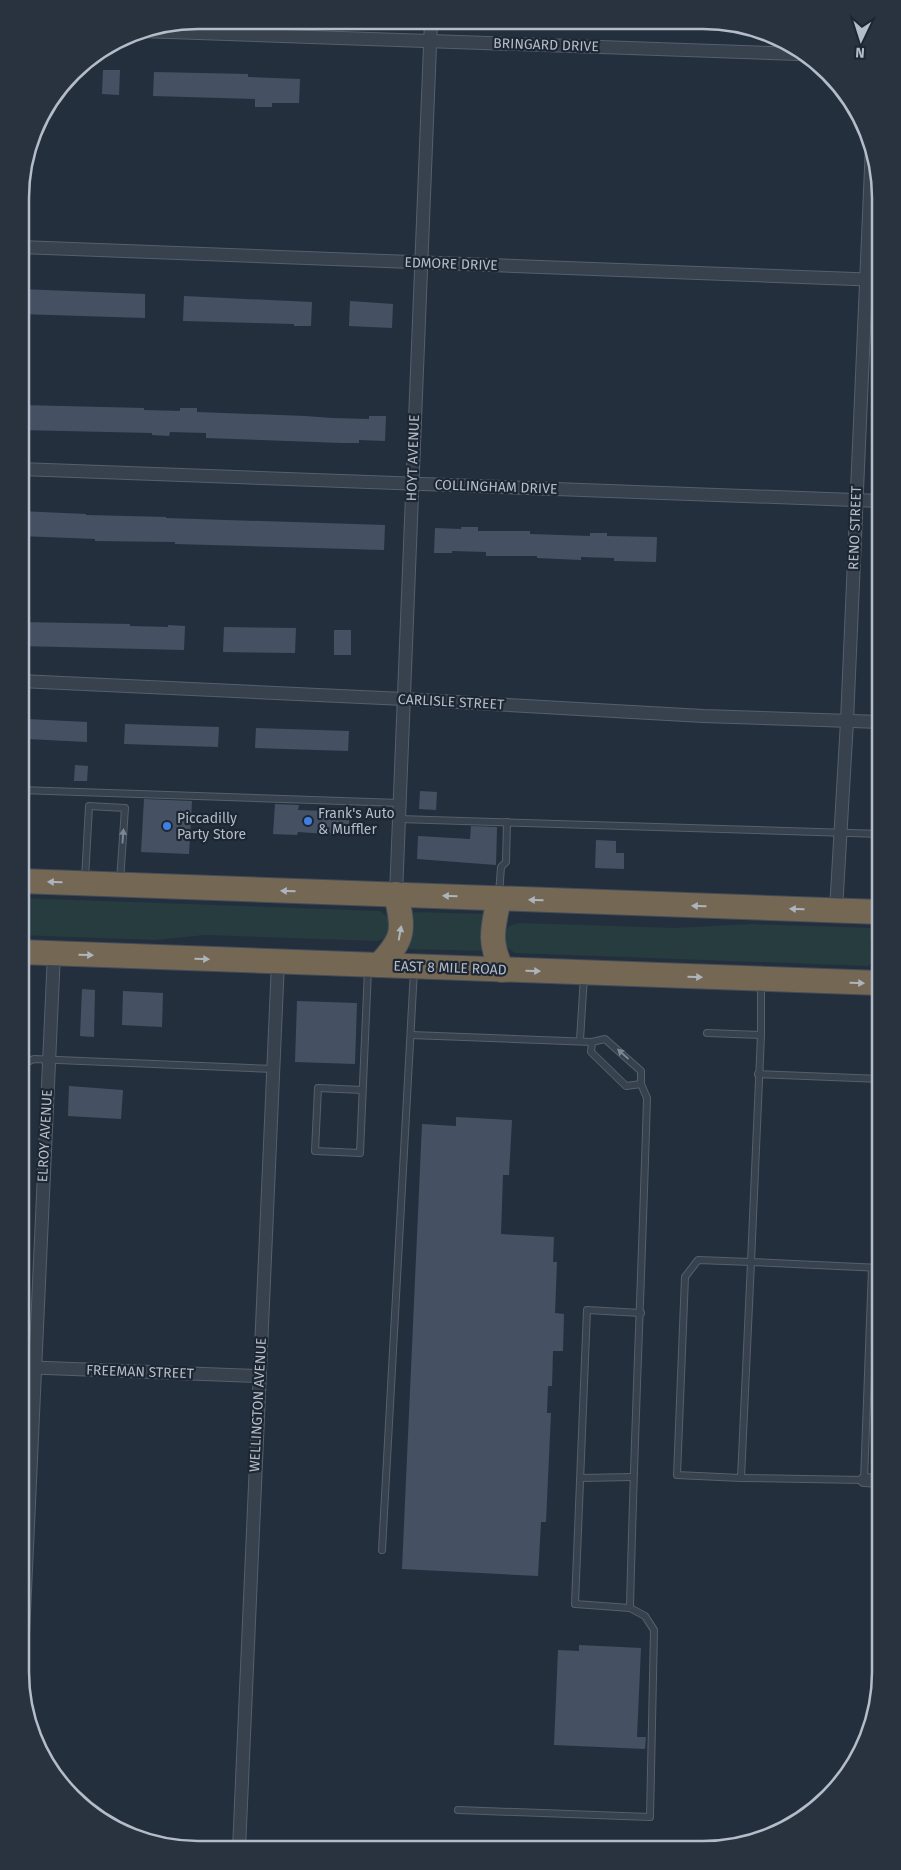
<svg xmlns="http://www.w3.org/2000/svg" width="901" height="1870" font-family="'Fira Sans',sans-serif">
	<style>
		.green { fill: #263c3f }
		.building { fill: #455162 }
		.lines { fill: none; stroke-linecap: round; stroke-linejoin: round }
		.lane-casing { stroke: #565f6c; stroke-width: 8 }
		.street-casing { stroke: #565f6c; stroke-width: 14 }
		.highway-casing { stroke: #434c59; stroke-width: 26 }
		.lane { stroke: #38414e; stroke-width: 6 }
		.street { stroke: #38414e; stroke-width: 12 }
		.highway { stroke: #746855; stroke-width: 24 }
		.oneway { fill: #7c8592 }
		.oneway2 { fill: #aeb4bd }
		.shop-dot { fill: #3f7fe0; stroke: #1d2633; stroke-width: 2 }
		.labels { text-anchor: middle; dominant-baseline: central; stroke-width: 4.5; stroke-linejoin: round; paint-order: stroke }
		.street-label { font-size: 14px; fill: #b4bcc9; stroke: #1d2633 }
		.poi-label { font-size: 14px; fill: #b4bcc9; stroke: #1d2633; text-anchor: start }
		.rim { fill: none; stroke: #b4bcc9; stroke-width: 2.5 }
	</style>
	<rect width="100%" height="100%" fill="#242f3e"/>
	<g class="green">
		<path d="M20,898l360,13 9,7 2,14 -5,6 -9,3 -172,-6 -50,5 -135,-5z"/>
		<path d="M414,912l70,2 -3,22 2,15 -73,-2 -2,-2 6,-17 -1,-15z"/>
		<path d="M520,923l156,5 74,-4 123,4 2,3 -5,12 1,20 -3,3 -353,-13 -8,-6 -3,-12 5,-9z"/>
	</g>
	<g class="building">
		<path d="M103,70h17l-1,25 -17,-1z"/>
		<path d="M154,72l94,2v3l52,2 -1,24h-27v4h-17v-8l-102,-3z"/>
		<path d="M20,289l125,5v24l-125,-4z"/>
		<path d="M184,296l128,6 -1,24h-17v-2l-111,-3z"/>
		<path d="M350,301l43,3 -1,24 -43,-2z"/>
		<path d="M20,405l124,3v2l36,1v-3h17v4l108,4 27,2 37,1v-3h17l-1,25 -26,-1v3h-17l-136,-5v-5l-36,-1 -1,4 -17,-1v-2l-132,-3z"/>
		<path d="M20,511l66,3v1l80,2v1l219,7 -1,25 -209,-6v-2l-80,-1v-2l-75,-3z"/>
		<path d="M461,527h17v4h52v3l60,2v-3h17v3l50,1 -1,25 -42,-1v-3l-33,-1v3l-44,-2v-2h-51v-4l-34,-1v2h-18l1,-25 26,1z"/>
		<path d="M20,622l110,2v2l38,1v-2l17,1 -1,24 -164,-4z"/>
		<path d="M224,627l72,1 -1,25 -72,-1z"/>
		<rect x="334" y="630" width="17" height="25"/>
		<path d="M27,719l60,3v20l-60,-3z"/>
		<path d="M125,724l94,3 -1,20 -94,-3z"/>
		<path d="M256,728l93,3 -1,20 -93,-3z"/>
		<path d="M75,765l13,1 -1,15h-13z"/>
		<path d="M420,791l17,1 -1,18 -17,-1z"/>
		<path d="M144,799l48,2 -3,53 -48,-2z"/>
		<path d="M275,804l24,1 -1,5 51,2v16l-5,6 -4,1 -42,-3 -1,3 -24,-1z"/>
		<path d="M471,826l26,1 -1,38 -79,-6 1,-23 52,3z"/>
		<path d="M596,840l20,1v12h8v16l-29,-1z"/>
		<path d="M82,989l13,1 -1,47 -14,-1z"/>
		<path d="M123,991l40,2 -1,34 -40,-2z"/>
		<path d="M297,1001l60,2 -2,61 -60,-2z"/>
		<path d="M69,1086l54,4 -2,29 -53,-3z"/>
		<path d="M456,1117l56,3 -3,55h-6l-2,59 53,3 -1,25h4l-2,51 9,1 -1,37h-10l-1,35h-4l-1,27h4l-5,109h-5l-3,54 -136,-7 20,-445 34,2z"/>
		<path d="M579,1645l62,3 -4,89h9l-1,12 -91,-4 4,-95 21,1z"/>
	</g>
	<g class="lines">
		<defs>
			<g id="lane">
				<path d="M20,790l380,13"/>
				<path d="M399,819l482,15"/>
				<path d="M85,879l4,-73 36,2 -5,73"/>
				<path d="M499,894l2,-27 5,-5 1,-40"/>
				<path d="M761,983v52l-10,227 130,6"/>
				<path d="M707,1033l54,2"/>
				<path d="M411,1035l181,7 13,-3 36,32v13l6,14c-5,170 -13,340 -17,510"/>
				<path d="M580,1040l4,-64"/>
				<path d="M592,1042l-1,10 35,34 15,-2"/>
				<path d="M20,1065l14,-6 240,10"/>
				<path d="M758,1074l123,5"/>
				<path d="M362,1090l-44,-2 -3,63 45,2 8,-184"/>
				<path d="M698,1260l53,2 -10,216 -64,-3 8,-198z"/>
				<path d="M581,1478l52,-1"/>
				<path d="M741,1478l123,2 8,-212"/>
				<path d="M382,1550l32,-580"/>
				<path d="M458,1810l192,7 4,-187 -9,-14 -15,-8 -55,-4 12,-294 54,3"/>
			</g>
			<g id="street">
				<path d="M141,31l659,23"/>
				<path d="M20,247l861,33"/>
				<path d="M20,469l861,32"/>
				<path d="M20,681l384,18 299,17 178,6"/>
				<path d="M396,894l35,-873"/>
				<path d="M836,910l11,-189 25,-576"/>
				<path d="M20,1367l239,9"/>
				<path d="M864,1480l17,1"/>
				<path d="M21,1679l33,-726"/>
				<path d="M239,1849l39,-887"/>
			</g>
			<g id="highway">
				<path d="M20,881l861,31"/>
				<path d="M499,898c-6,31 -11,42 3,72"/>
				<path d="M20,952l861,31"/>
				<path d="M379,965c26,-27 25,-35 17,-71"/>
			</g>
		</defs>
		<use href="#lane" class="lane-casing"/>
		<use href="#street" class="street-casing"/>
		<use href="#highway" class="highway-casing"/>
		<use href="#lane" class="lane"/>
		<use href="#street" class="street"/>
		<use href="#highway" class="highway"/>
	</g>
	<defs><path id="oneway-solid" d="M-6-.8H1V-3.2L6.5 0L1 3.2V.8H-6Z" transform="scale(1.25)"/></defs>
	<g class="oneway">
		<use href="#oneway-solid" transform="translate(123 836) rotate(-86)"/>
		<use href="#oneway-solid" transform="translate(623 1054) rotate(-138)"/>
	</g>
	<g class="oneway2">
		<use href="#oneway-solid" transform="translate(55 882) rotate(-178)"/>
		<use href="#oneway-solid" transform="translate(288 891) rotate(-178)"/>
		<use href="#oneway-solid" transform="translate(450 896) rotate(-178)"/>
		<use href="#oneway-solid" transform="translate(536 900) rotate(-178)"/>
		<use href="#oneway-solid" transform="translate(699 906) rotate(-178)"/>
		<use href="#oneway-solid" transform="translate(797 909) rotate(-178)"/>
		<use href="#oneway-solid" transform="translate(400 933) rotate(-80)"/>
		<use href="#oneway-solid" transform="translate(86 955) rotate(2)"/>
		<use href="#oneway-solid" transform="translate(202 959) rotate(2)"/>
		<use href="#oneway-solid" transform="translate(533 971) rotate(2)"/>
		<use href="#oneway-solid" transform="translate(695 977) rotate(2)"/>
		<use href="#oneway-solid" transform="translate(857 983) rotate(2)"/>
	</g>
	<g class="shop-dot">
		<circle cx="308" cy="821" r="5"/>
		<circle cx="167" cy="826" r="5"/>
	</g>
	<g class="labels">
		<g class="street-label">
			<text transform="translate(546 45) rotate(2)">BRINGARD DRIVE</text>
			<text transform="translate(451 264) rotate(2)">EDMORE DRIVE</text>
			<text transform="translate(413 458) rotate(-88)">HOYT AVENUE</text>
			<text transform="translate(496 487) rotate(2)">COLLINGHAM DRIVE</text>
			<text transform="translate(855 528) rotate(-88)">RENO STREET</text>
			<text transform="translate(451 702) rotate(3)">CARLISLE STREET</text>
			<text transform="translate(450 968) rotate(2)">EAST 8 MILE ROAD</text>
			<text transform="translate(45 1136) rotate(-87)">ELROY AVENUE</text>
			<text transform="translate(140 1372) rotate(2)">FREEMAN STREET</text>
			<text transform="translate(258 1405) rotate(-87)">WELLINGTON AVENUE</text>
		</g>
		<g class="poi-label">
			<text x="318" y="813">Frank's Auto<tspan x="318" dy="16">&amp; Muffler</tspan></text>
			<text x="177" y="818">Piccadilly<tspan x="177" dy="16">Party Store</tspan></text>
		</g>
	</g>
	<path d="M0 0H901V1870H0ZM198 29H703A169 169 0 0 1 872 198V1672A169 169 0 0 1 703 1841H198A169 169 0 0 1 29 1672V198A169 169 0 0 1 198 29Z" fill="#29323f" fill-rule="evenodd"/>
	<path class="rim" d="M198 29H703A169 169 0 0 1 872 198V1672A169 169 0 0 1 703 1841H198A169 169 0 0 1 29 1672V198A169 169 0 0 1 198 29Z"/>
	<g transform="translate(861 40) rotate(184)" stroke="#1d2633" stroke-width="4" paint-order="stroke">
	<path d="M0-4L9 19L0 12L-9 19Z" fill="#b4bcc9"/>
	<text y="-8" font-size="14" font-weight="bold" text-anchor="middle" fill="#b4bcc9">N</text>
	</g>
</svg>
